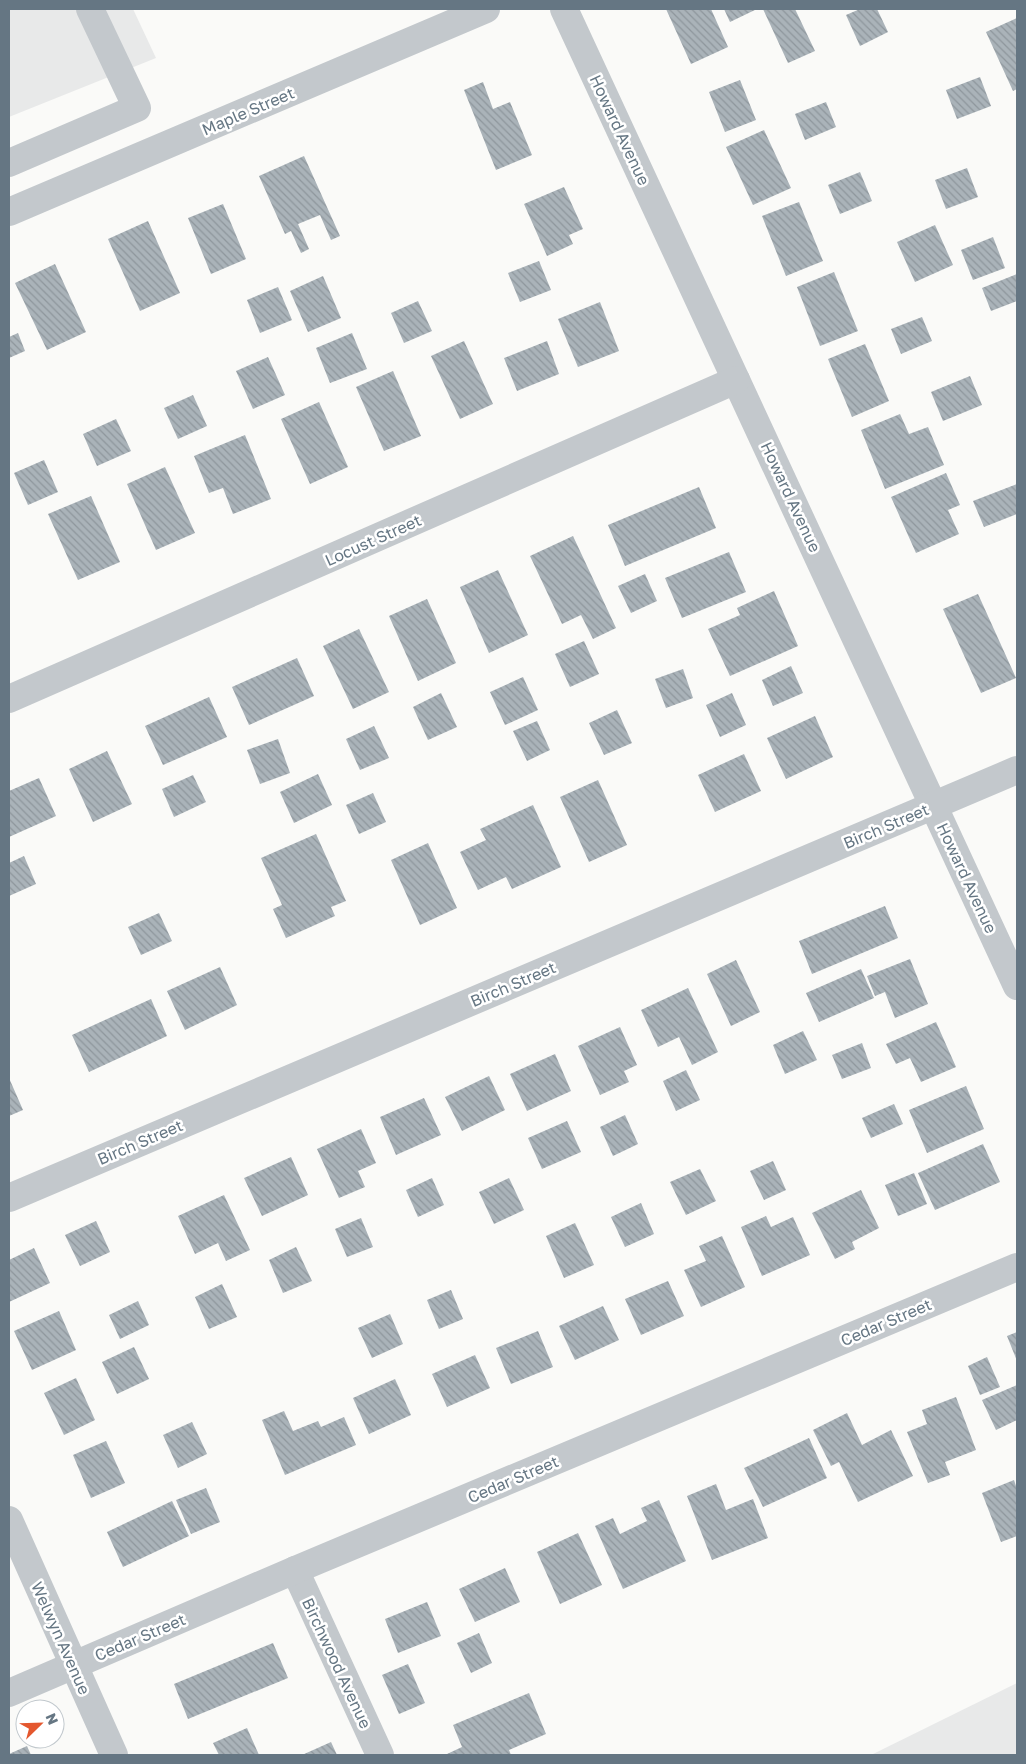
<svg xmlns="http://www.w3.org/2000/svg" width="1026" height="1764" font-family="'Golos Text',sans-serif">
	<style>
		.built { fill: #e8e9e9 }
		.building { fill: url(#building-back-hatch) }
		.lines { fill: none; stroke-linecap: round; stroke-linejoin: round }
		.minor { stroke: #c3c8cc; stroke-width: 28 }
		.labels { text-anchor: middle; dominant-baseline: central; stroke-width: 5; stroke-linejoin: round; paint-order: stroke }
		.street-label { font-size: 16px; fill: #657683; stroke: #fff }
	</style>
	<defs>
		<pattern id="building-back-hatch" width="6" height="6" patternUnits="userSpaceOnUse" patternTransform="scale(1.25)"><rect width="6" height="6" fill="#aab3b9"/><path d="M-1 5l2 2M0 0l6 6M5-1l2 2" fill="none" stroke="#8e969c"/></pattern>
	</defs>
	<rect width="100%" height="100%" fill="#fafaf8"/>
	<g class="built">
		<path d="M9,9h124l23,49 -147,59z"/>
		<path d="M1017,1683v72h-146z"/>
	</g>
	<g class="building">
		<path d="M666,9h45l17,38 -37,17z"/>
		<path d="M724,9h33l-27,13z"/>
		<path d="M763,9h32l20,42 -27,12z"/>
		<path d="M860,9h17l11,23 -28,14 -14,-31z"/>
		<path d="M1017,18v71l-4,2 -27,-59z"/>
		<path d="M980,77l11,29 -34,13 -11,-29z"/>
		<path d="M740,80l16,40 -31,12 -16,-40z"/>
		<path d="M483,82l10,27 17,-7 22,53 -36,15 -32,-80z"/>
		<path d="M826,102l10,25 -31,13 -10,-26z"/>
		<path d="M764,130l27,58 -38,17 -27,-58z"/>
		<path d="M304,156l36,80 -9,4 -11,-25 -22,9 11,25 -8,4 -10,-22 -6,3 -26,-58z"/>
		<path d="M967,168l11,29 -32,12 -11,-29z"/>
		<path d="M860,172l12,29 -32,13 -12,-29z"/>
		<path d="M564,187l19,42 -14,6 4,9 -26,12 -23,-52z"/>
		<path d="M799,202l24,59 -37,15 -24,-60z"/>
		<path d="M223,204l23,55 -35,15 -23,-56z"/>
		<path d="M148,221l32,72 -40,18 -32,-72z"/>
		<path d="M935,225l18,40 -38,17 -18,-40z"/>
		<path d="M993,237l12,31 -32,12 -12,-30z"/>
		<path d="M539,261l12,29 -31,12 -12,-29z"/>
		<path d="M55,264l31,68 -39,18 -32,-67z"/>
		<path d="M834,272l24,59 -38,15 -23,-59z"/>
		<path d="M1017,274v27l-26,10 -9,-23z"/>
		<path d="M323,276l18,42 -33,14 -18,-41z"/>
		<path d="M278,287l14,33 -32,13 -13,-33z"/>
		<path d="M418,301l14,30 -28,12 -13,-30z"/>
		<path d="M600,302l19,49 -41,16 -20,-48z"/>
		<path d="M922,317l10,24 -31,13 -10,-25z"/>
		<path d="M18,333l7,18 -16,7v-21z"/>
		<path d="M352,333l15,36 -37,14 -14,-35z"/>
		<path d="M464,341l29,63 -33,15 -29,-63z"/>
		<path d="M547,341l12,33 -42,17 -13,-33z"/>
		<path d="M865,344l24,57 -37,16 -24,-58z"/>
		<path d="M268,357l17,38 -32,14 -17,-38z"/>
		<path d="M393,371l28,65 -37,15 -28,-64z"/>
		<path d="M970,376l12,29 -39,16 -12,-29z"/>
		<path d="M193,395l14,31 -29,13 -14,-31z"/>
		<path d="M319,402l29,65 -38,17 -29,-65z"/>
		<path d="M900,414l9,20 19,-7 16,38 -59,24 -24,-59z"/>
		<path d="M116,419l15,32 -34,15 -14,-32z"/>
		<path d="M245,435l26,64 -38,15 -10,-26 -14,5 -15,-37z"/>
		<path d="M44,460l14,32 -30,13 -14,-32z"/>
		<path d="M165,467l30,66 -39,17 -29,-66z"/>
		<path d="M946,473l14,32 -12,5 11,24 -43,19 -25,-56z"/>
		<path d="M1017,484v30l-33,13 -11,-26z"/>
		<path d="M699,487l17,41 -91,38 -17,-41z"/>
		<path d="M91,496l29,66 -42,18 -30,-66z"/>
		<path d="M573,536l43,92 -23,11 -12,-24 -19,9 -32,-68z"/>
		<path d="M729,552l17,40 -64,26 -17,-40z"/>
		<path d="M498,570l30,65 -39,18 -29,-66z"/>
		<path d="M645,574l12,27 -26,12 -13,-27z"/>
		<path d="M774,591l24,55 -68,30 -22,-47 32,-14 -3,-7z"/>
		<path d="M978,594l38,84 -35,15 -38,-84z"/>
		<path d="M427,599l29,64 -38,18 -29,-65z"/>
		<path d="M359,629l30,63 -36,17 -30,-63z"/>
		<path d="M584,641l15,33 -29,13 -15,-33z"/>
		<path d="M297,658l17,38 -65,29 -17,-38z"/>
		<path d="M791,666l12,27 -30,13 -11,-26z"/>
		<path d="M683,669l10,29 -27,10 -11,-29z"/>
		<path d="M523,677l15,33 -33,15 -15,-33z"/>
		<path d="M441,693l16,34 -29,13 -15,-33z"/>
		<path d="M732,693l14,32 -26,12 -14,-32z"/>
		<path d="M209,697l18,40 -64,28 -18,-39z"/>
		<path d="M617,710l15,33 -28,12 -15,-32z"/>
		<path d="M815,716l18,41 -47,22 -19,-41z"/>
		<path d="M537,721l13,29 -23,11 -14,-30z"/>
		<path d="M374,726l15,32 -29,12 -14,-31z"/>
		<path d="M278,739l12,34 -30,11 -13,-34z"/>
		<path d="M107,751l25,53 -39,18 -24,-53z"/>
		<path d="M744,754l17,37 -46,21 -17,-37z"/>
		<path d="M318,774l14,31 -38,18 -14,-31z"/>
		<path d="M193,775l13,27 -32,15 -12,-28z"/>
		<path d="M39,778l17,38 -47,21v-46z"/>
		<path d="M598,780l29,65 -38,17 -29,-65z"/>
		<path d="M373,793l13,29 -27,12 -13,-29z"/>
		<path d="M533,805l28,62 -49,22 -6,-12 -28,13 -18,-38 26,-12 -6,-11z"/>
		<path d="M316,834l30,67 -15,6 4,9 -49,22 -13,-29 9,-4 -21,-47z"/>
		<path d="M428,843l29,65 -37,17 -29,-65z"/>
		<path d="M24,856l12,28 -27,12v-33z"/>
		<path d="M885,906l13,32 -86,36 -13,-33z"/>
		<path d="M159,913l13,28 -31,14 -13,-28z"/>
		<path d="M910,959l18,45 -33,14 -10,-26 -10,4 -8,-20z"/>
		<path d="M736,960l24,52 -29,14 -24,-52z"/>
		<path d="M220,967l17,38 -52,25 -18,-39z"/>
		<path d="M861,969l13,29 -55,24 -13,-29z"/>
		<path d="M688,988l30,64 -26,13 -13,-28 -21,10 -17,-37z"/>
		<path d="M151,999l16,37 -78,36 -17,-37z"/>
		<path d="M936,1022l20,45 -35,15 -11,-24 -14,6 -10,-20z"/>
		<path d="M620,1027l17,38 -13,6 5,11 -29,13 -22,-49z"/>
		<path d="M803,1031l14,29 -32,14 -12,-29z"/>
		<path d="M862,1043l9,25 -29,11 -10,-24z"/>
		<path d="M555,1054l16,37 -44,20 -17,-37z"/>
		<path d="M686,1070l14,30 -24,11 -13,-30z"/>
		<path d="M489,1076l16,34 -43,21 -17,-34z"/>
		<path d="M9,1078l14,32 -14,6z"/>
		<path d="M966,1086l18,43 -57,24 -18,-43z"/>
		<path d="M424,1098l17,37 -45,20 -16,-38z"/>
		<path d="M894,1104l9,20 -32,14 -9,-20z"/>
		<path d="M625,1115l13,29 -25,12 -13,-29z"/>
		<path d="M567,1121l14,31 -39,17 -14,-31z"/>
		<path d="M361,1129l15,34 -18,8 7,16 -26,11 -22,-49z"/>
		<path d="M983,1144l17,38 -65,28 -17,-37z"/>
		<path d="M291,1157l17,38 -46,21 -18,-38z"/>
		<path d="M773,1161l13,29 -22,10 -14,-29z"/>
		<path d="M700,1169l16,32 -30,14 -16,-33z"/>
		<path d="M914,1173l13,31 -29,12 -13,-31z"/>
		<path d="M432,1178l12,27 -26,12 -12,-27z"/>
		<path d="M509,1178l15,32 -30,14 -15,-32z"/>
		<path d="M861,1190l18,38 -27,14 3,7 -20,10 -23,-46z"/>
		<path d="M224,1195l26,55 -24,11 -8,-18 -23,11 -17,-38z"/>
		<path d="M641,1203l13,31 -29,13 -14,-30z"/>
		<path d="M766,1216l5,11 22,-10 17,38 -48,21 -21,-49z"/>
		<path d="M361,1218l12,29 -26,10 -12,-28z"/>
		<path d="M96,1221l14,31 -30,14 -15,-31z"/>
		<path d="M575,1223l19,42 -30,13 -18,-42z"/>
		<path d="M722,1236l23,51 -44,20 -17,-37 22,-9 -7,-15z"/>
		<path d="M296,1247l16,34 -29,12 -14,-33z"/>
		<path d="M34,1248l16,35 -41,19v-42z"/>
		<path d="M668,1281l16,35 -43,19 -16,-36z"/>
		<path d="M222,1284l15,33 -28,12 -14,-32z"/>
		<path d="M451,1290l12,29 -24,10 -12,-29z"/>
		<path d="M138,1301l11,24 -29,14 -11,-24z"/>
		<path d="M603,1306l16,34 -44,20 -16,-34z"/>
		<path d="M59,1311l17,39 -44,20 -18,-39z"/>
		<path d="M390,1314l13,30 -31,14 -14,-30z"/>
		<path d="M538,1331l15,36 -42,17 -15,-36z"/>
		<path d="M1017,1332v29l-10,-25z"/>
		<path d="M134,1347l15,32 -32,15 -15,-32z"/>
		<path d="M475,1355l15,33 -43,19 -15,-33z"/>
		<path d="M987,1357l13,30 -20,8 -12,-29z"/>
		<path d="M76,1378l19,42 -31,15 -20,-42z"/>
		<path d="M395,1379l16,36 -42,19 -16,-36z"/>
		<path d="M1017,1385v35l-21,10 -14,-30z"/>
		<path d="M956,1397l20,53 -31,12 5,13 -22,8 -21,-51 20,-8 -5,-14z"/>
		<path d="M284,1411l9,20 25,-10 3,6 23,-10 12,28 -71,30 -23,-55z"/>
		<path d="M847,1413l15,32 29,-15 22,46 -55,26 -19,-40 -8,4 -18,-36z"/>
		<path d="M192,1422l15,32 -29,14 -15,-33z"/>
		<path d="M809,1438l18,40 -64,29 -19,-39z"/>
		<path d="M106,1441l19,42 -34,15 -18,-43z"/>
		<path d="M1014,1480l3,9v47l-16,6 -19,-49z"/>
		<path d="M716,1484l10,26 27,-11 15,39 -56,22 -25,-64z"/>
		<path d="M206,1488l14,34 -29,12 -15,-34z"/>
		<path d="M659,1500l27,61 -63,28 -28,-63 18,-8 7,16 27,-13 -6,-13z"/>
		<path d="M172,1501l17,35 -66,31 -16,-35z"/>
		<path d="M578,1533l24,52 -42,19 -23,-52z"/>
		<path d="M505,1568l15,34 -45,20 -16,-33z"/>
		<path d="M427,1602l14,34 -43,17 -13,-34z"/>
		<path d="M479,1633l13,30 -21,10 -14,-30z"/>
		<path d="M273,1643l15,35 -100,41 -14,-35z"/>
		<path d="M408,1664l17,39 -26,11 -17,-39z"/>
		<path d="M529,1693l17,41 -37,16 2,5h-63l-1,-1 15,-7 -9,-22z"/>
		<path d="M247,1728l12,27h-40l-6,-12z"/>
		<path d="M331,1742l6,13h-35z"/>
		<path d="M27,1746l4,9h-22v-1z"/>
	</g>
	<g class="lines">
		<g class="minor">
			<path d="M564,9l453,977"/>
			<path d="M9,163l128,-55 -47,-99"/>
			<path d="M9,212l477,-203"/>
			<path d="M9,699l727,-319"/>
			<path d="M9,1198l1008,-428"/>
			<path d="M9,1520l105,235"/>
			<path d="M295,1570l85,185"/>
			<path d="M9,1693l286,-123 722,-303"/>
		</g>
	</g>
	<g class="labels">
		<g class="street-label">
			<text transform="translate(248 111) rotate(-23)">Maple Street</text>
			<text transform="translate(620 130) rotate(65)">Howard Avenue</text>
			<text transform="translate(791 497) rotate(65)">Howard Avenue</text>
			<text transform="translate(373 540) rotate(-24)">Locust Street</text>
			<text transform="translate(886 826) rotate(-23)">Birch Street</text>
			<text transform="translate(967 878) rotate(65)">Howard Avenue</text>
			<text transform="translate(513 984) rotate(-23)">Birch Street</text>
			<text transform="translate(140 1142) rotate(-23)">Birch Street</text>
			<text transform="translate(886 1322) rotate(-23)">Cedar Street</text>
			<text transform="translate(513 1479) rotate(-23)">Cedar Street</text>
			<text transform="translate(140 1637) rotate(-23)">Cedar Street</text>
			<text transform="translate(61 1638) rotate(66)">Welwyn Avenue</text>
			<text transform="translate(337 1663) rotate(65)">Birchwood Avenue</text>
		</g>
	</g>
	<rect width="1026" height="1764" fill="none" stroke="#657683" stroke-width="20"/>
	<g transform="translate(40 1724) rotate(67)"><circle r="24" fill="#ffffff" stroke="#c1c8cd"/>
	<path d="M0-4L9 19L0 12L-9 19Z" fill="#e4572e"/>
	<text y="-8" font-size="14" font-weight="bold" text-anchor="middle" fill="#657683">N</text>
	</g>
</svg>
